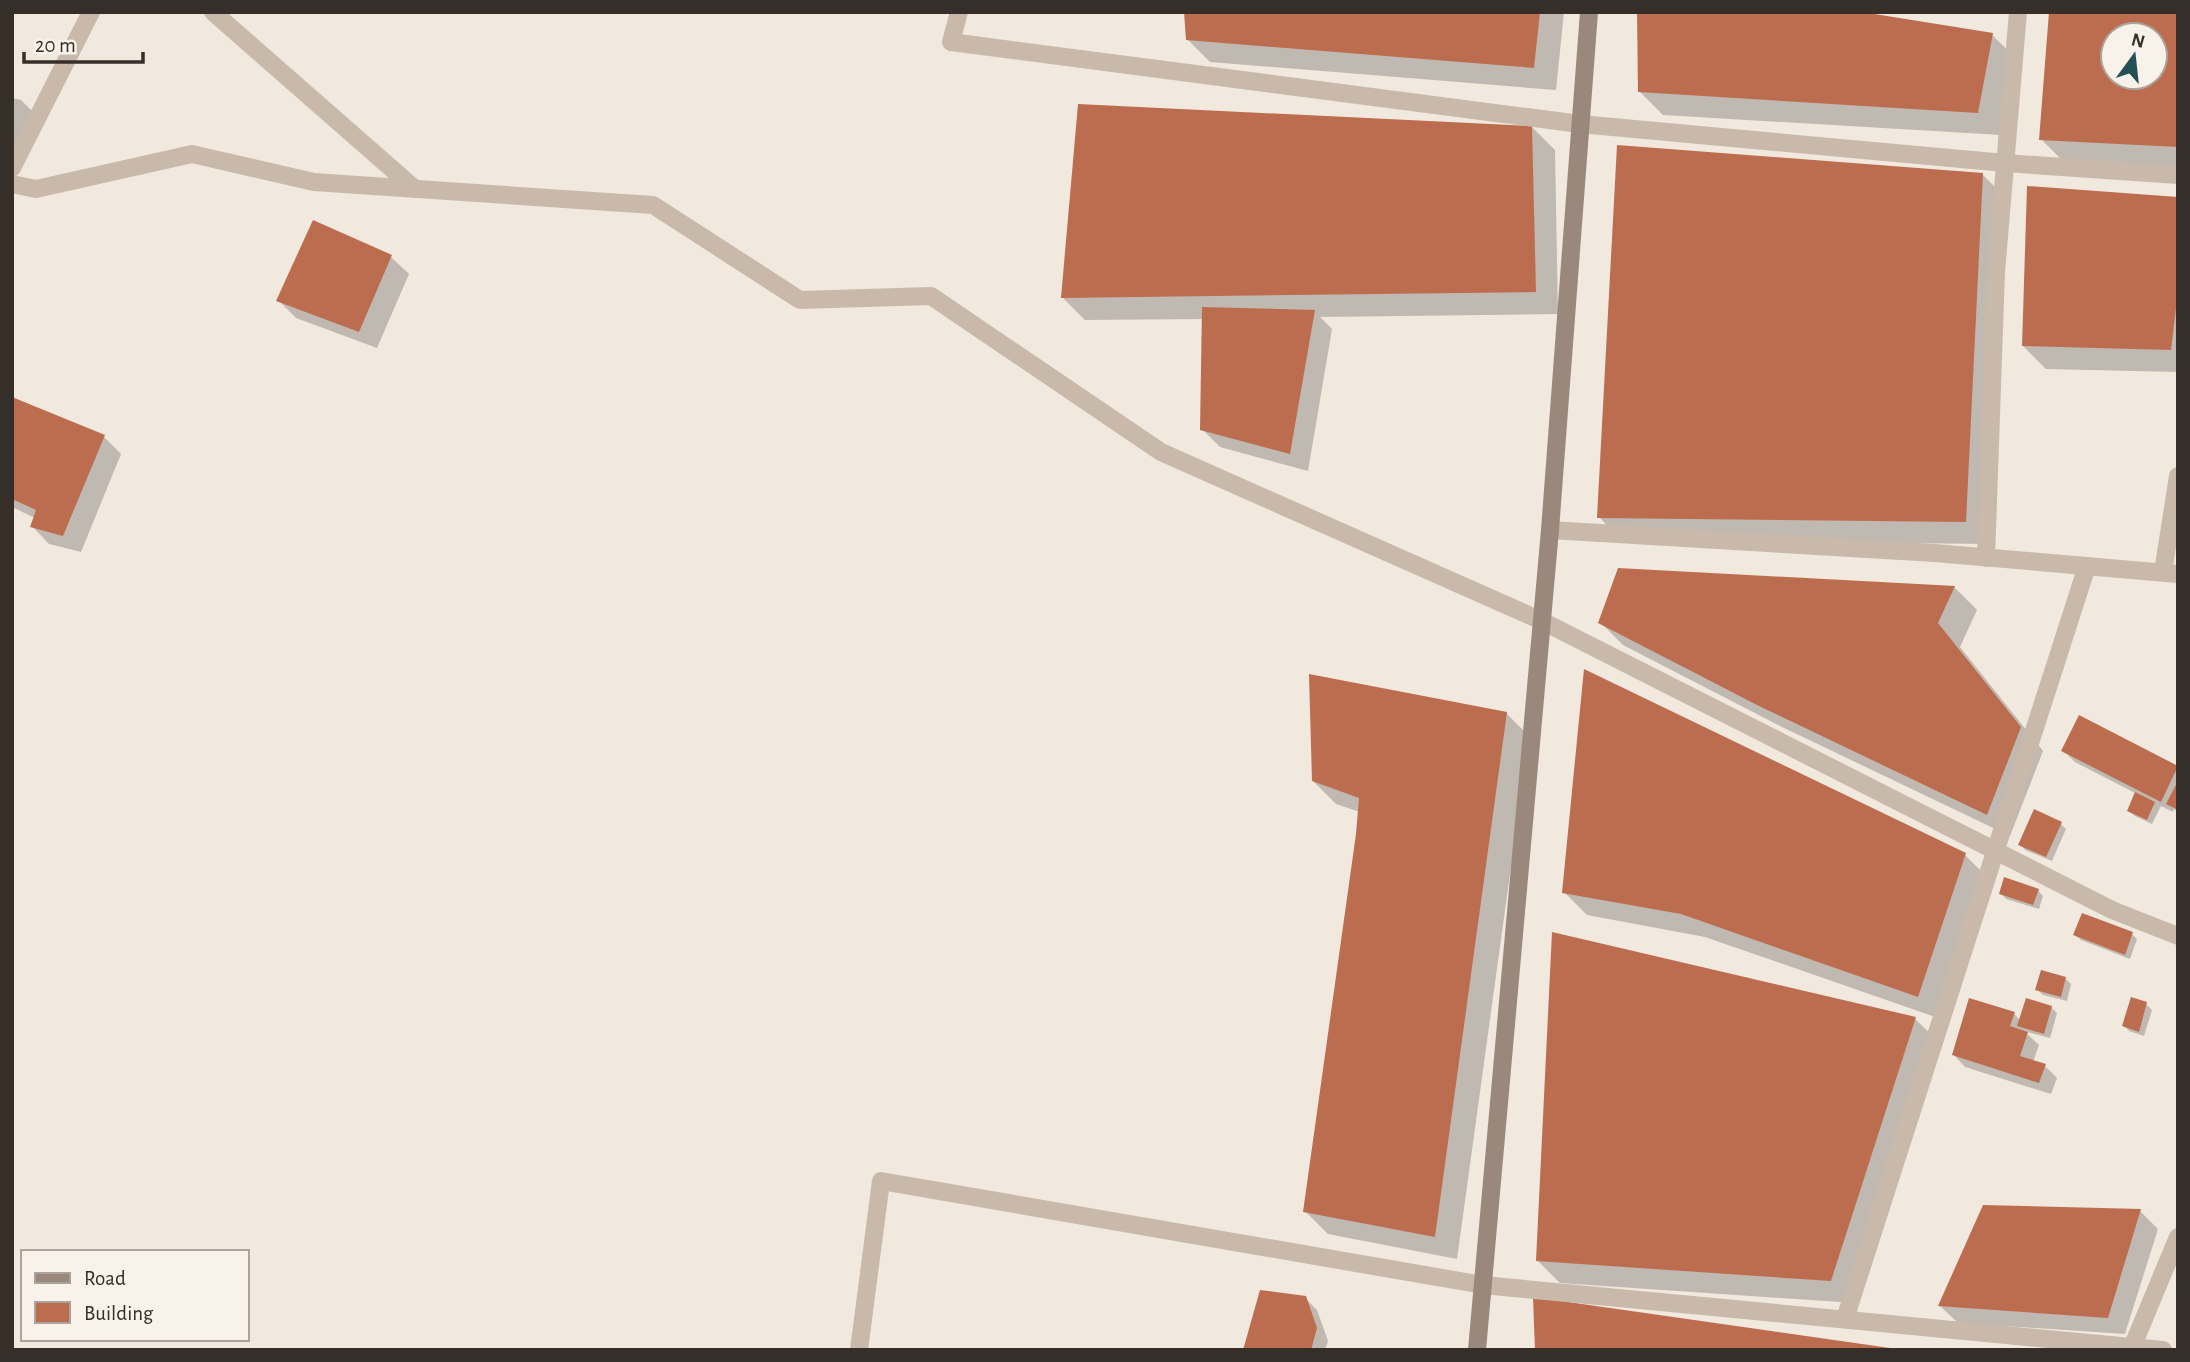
<svg xmlns="http://www.w3.org/2000/svg" width="2190" height="1362" font-family="'Alegreya Sans',sans-serif">
	<style>
		.shadow { fill: #0003; fill-rule: evenodd }
		.building { fill: #bd6d4f; fill-rule: evenodd }
		.lines { fill: none; stroke-linecap: round; stroke-linejoin: round }
		.street { stroke: #c8b9aa; stroke-width: 18 }
		.secondary { stroke: #9b887c; stroke-width: 18 }
	</style>
	<rect width="100%" height="100%" fill="#f1e8de"/>
	<g class="shadow">
		<path d="M1186,12h378l-8,78 -346,-28 -23,-23z"/>
		<path d="M2051,12h127v156l-114,-6 -23,-23zM2113,35h42v42h-42z"/>
		<path d="M1992,35l23,22 -14,78 -338,-20 -23,-23z"/>
		<path d="M12,98l9,2 17,17 -26,54z"/>
		<path d="M1532,127l23,23 3,164 -238,3 12,12 -24,142 -88,-24 -18,-18 1,-110 -118,1 -22,-22z"/>
		<path d="M1982,174l23,23 -17,347 -367,-4 -22,-23z"/>
		<path d="M2178,199v173l-132,-3 -23,-23z"/>
		<path d="M391,257l18,17 -32,74 -81,-30 -18,-18z"/>
		<path d="M12,399l92,38 17,17 -40,98 -32,-8 -17,-18 3,-8 -23,-11z"/>
		<path d="M1954,587l23,23 -17,37 83,104 -33,85 -228,-109 -159,-82 -23,-23z"/>
		<path d="M1506,713l23,23 -72,523 -129,-25 -23,-23 55,-399 -24,-8 -23,-23z"/>
		<path d="M2080,718l97,49 1,46 -4,-4 -1,3 -12,-6 -9,18 -17,-8 -6,-5 8,-17 -62,-32 -11,-11z"/>
		<path d="M2061,824l5,5 -14,32 -27,-11 -5,-6z"/>
		<path d="M1965,855l23,23 -47,141 -236,-82 -118,-22 -23,-23z"/>
		<path d="M2038,890l5,6 -4,13 -33,-10 -5,-6z"/>
		<path d="M2132,934l5,5 -7,20 -49,-19 -6,-5z"/>
		<path d="M2042,972l24,7 5,5 -4,17 -24,-6 -6,-6z"/>
		<path d="M2132,1000l14,4 6,6 -8,26 -15,-5 -5,-5z"/>
		<path d="M2051,1007l6,6 -7,25 -26,-7 15,14 -6,17 12,4 12,12 -6,16 -86,-27 -11,-12 60,-41 7,7z"/>
		<path d="M1915,1019l23,22 -84,262 -294,-20 -23,-23z"/>
		<path d="M2140,1211l18,18 -33,105 -167,-11 -18,-17z"/>
		<path d="M1305,1298l12,12 11,31 -3,9h-80z"/>
	</g>
	<g class="building">
		<path d="M1184,12h356l-6,56 -348,-28z"/>
		<path d="M1637,12h225l131,21 -15,80 -340,-21z"/>
		<path d="M2049,12h129v135l-139,-7zM2113,35h42v42h-42z"/>
		<path d="M1078,104l454,22 4,166 -475,6z"/>
		<path d="M1617,145l366,28 -17,349 -369,-4z"/>
		<path d="M2027,186l151,11v95l-7,58 -149,-4z"/>
		<path d="M313,220l79,35 -33,77 -83,-31z"/>
		<path d="M1202,307l113,3 -25,144 -90,-24z"/>
		<path d="M12,397l93,38 -42,101 -33,-9 6,-17 -24,-11z"/>
		<path d="M1618,568l337,18 -17,37 83,104 -34,88 -230,-110 -159,-82z"/>
		<path d="M1584,669l382,184 -48,144 -237,-83 -119,-21z"/>
		<path d="M1309,674l198,38 -72,525 -132,-25 53,-378 3,-36 -47,-17z"/>
		<path d="M2079,715l99,51 -17,36 -100,-51z"/>
		<path d="M2178,781v29l-12,-6z"/>
		<path d="M2135,792l20,10 -8,18 -20,-9z"/>
		<path d="M2034,809l28,13 -16,35 -28,-12z"/>
		<path d="M2004,877l35,12 -6,16 -34,-11z"/>
		<path d="M2082,913l51,19 -8,23 -52,-20z"/>
		<path d="M1552,932l364,85 -85,264 -295,-20z"/>
		<path d="M2041,970l25,7 -5,20 -26,-7z"/>
		<path d="M2131,997l16,5 -8,30 -17,-6z"/>
		<path d="M1969,998l46,14 -5,14 18,6 -8,24 26,8 -7,19 -87,-28z"/>
		<path d="M2026,998l26,8 -8,28 -27,-8z"/>
		<path d="M1983,1205l158,4 -33,109 -170,-12z"/>
		<path d="M1260,1290l46,6 11,32 -6,22h-68z"/>
		<path d="M1533,1297l357,51v2h-355z"/>
	</g>
	<g class="lines">
		<g class="street">
			<path d="M213,12l202,177"/>
			<path d="M959,12l-8,30 629,82 425,39 173,12"/>
			<path d="M12,168l79,-156"/>
			<path d="M12,184l24,5 156,-35 122,28 339,23 147,95 131,-4 230,156 381,169 570,289 66,26"/>
			<path d="M1550,530l385,23 243,21"/>
			<path d="M1986,558l10,-286 22,-260"/>
			<path d="M2163,572l15,-96"/>
			<path d="M1845,1319l242,-753"/>
			<path d="M859,1350l22,-169 602,104 680,65"/>
			<path d="M2131,1350l47,-113"/>
		</g>
		<path class="secondary" d="M1477,1350l73,-820 39,-518"/>
	</g>
	<rect width="2190" height="1362" fill="none" stroke="#362e29" stroke-width="28"/>
	<rect x="21" y="1250" width="228" height="91" fill="#f8f2ea" stroke="#aaa49d" stroke-width="2"/>
	<rect x="35" y="1273" width="35" height="10" fill="#9b887c" stroke="#aaa49d" stroke-width="2"/>
	<text x="84" y="1285" font-size="21" fill="#362e29">Road</text>
	<rect x="35" y="1302" width="35" height="21" fill="#bd6d4f" stroke="#aaa49d" stroke-width="2"/>
	<text x="84" y="1320" font-size="21" fill="#362e29">Building</text>
	<g transform="translate(2134 56) rotate(15)"><circle r="33" fill="#f8f2ea" stroke="#aaa49d" stroke-width="2"/>
	<path d="M0-5L12 26L0 18L-12 26Z" fill="#225055"/>
	<text y="-10" font-size="19" font-weight="bold" text-anchor="middle" fill="#362e29">N</text>
	</g>
	<path d="M24 52v10h119v-10" fill="none" stroke="#362e29" stroke-width="3.5"/>
	<text x="35" y="52" font-size="21" fill="#362e29" stroke="#f8f2ea" stroke-width="5" paint-order="stroke">20 m</text>
</svg>
